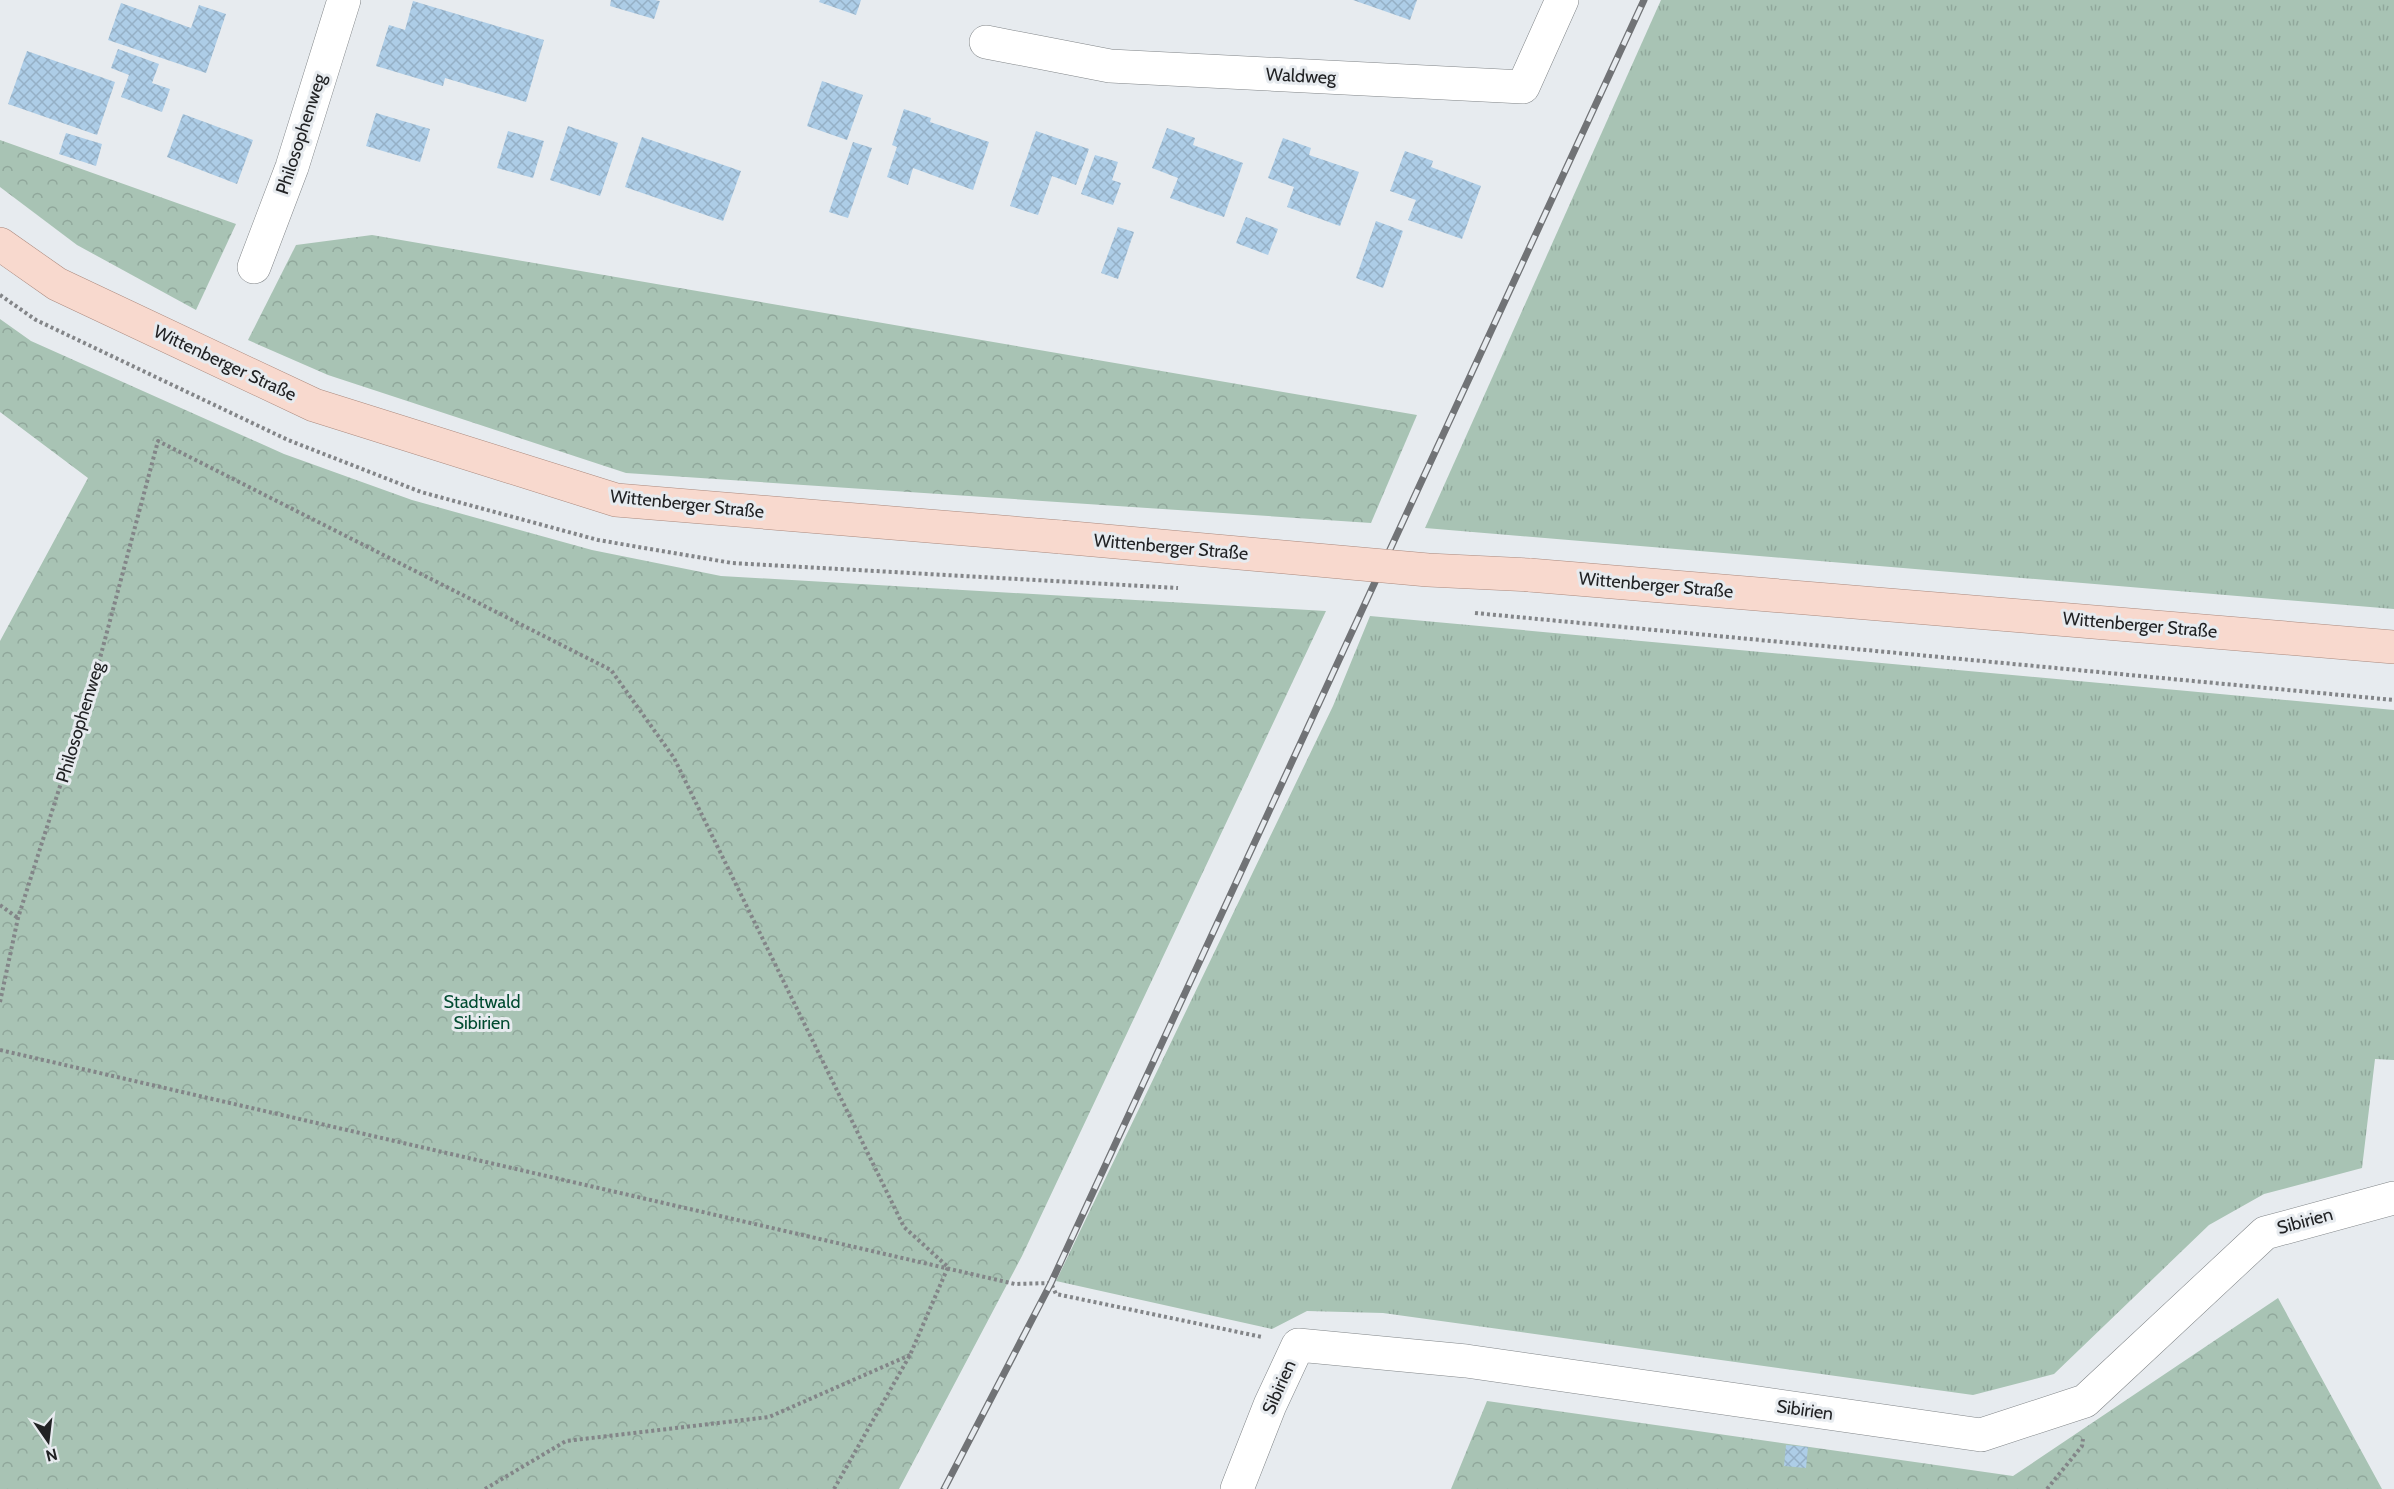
<svg xmlns="http://www.w3.org/2000/svg" width="2394" height="1489" font-family="Cabin,sans-serif">
	<style>
		.grass { fill: url(#grass-tufts) }
		.forest { fill: url(#forest-crowns) }
		.building { fill: url(#building-cross-hatch) }
		.lines { fill: none; stroke-linecap: round; stroke-linejoin: round }
		.minor-casing { stroke: #818588; stroke-width: 34 }
		.major-casing { stroke: #aa897e; stroke-width: 34 }
		.path { stroke: #838588; stroke-width: 4; stroke-dasharray: 3 3; stroke-linecap: butt }
		.minor { stroke: #fff; stroke-width: 33 }
		.major { stroke: #f8d9ce; stroke-width: 33 }
		.rail-casing { stroke: #717376; stroke-width: 7 }
		.rail { stroke: #e7ebef; stroke-width: 4.5; stroke-dasharray: 14; stroke-linecap: butt }
		.major-bridge-casing { stroke: #aa897e; stroke-width: 34; stroke-linecap: butt }
		.major-bridge { stroke: #f8d9ce; stroke-width: 33 }
		.labels { text-anchor: middle; dominant-baseline: central; stroke-width: 6; stroke-linejoin: round; paint-order: stroke }
		.street-label { font-size: 18px; fill: #212224; stroke: #e7ebef }
		.park-label { font-size: 18px; fill: #014b30; stroke: #e7ebef }
	</style>
	<defs>
		<pattern id="grass-tufts" width="24" height="20" patternUnits="userSpaceOnUse" patternTransform="scale(1.5)"><rect width="24" height="20" fill="#a8c3b4"/><path d="M3 7l-1-3M5 7V3M7 7l1-3M15 17l-1-3M17 17v-4M19 17l1-3" fill="none" stroke="#90a79b"/></pattern>
		<pattern id="forest-crowns" width="20" height="18" patternUnits="userSpaceOnUse" patternTransform="scale(1.5)"><rect width="20" height="18" fill="#a8c3b4"/><path d="M2 6a3 3 0 1 1 6 0M12 15a3 3 0 1 1 6 0" fill="none" stroke="#90a79b"/></pattern>
		<pattern id="building-cross-hatch" width="8" height="8" patternUnits="userSpaceOnUse" patternTransform="scale(1.5)"><rect width="8" height="8" fill="#adcde7"/><path d="M0 0l8 8M0 8l8-8" fill="none" stroke="#95b0c6"/></pattern>
	</defs>
	<rect width="100%" height="100%" fill="#e7ebef"/>
	<g class="grass">
		<path d="M1661,0h733v609l-969,-81z"/>
		<path d="M1370,616l1024,94v350l-19,-1 -13,109 -98,26 -55,31 -155,149 -81,21 -590,-82 -76,-2 -35,18 -216,-48 277,-575z"/>
	</g>
	<g class="forest">
		<path d="M0,140l236,84 -40,86 -119,-65 -77,-58z"/>
		<path d="M372,235l1045,180 -46,108 -745,-50 -298,-98 -80,-35 48,-95z"/>
		<path d="M0,319l31,22 253,113 128,46 180,50 129,26 605,35 -304,645 -123,233h-899v-848l88,-163 -88,-66z"/>
		<path d="M2278,1298l104,191h-931l36,-88 526,75z"/>
	</g>
	<g class="building">
		<path d="M611,0h44l5,1 -6,18 -44,-13z"/>
		<path d="M820,0h41l-5,15 -37,-13z"/>
		<path d="M1353,0h64l-7,20z"/>
		<path d="M413,1l131,39 -18,62 -81,-24 -2,8 -67,-20 13,-41 16,5z"/>
		<path d="M121,3l70,25 8,-23 27,9 -20,59 -98,-33z"/>
		<path d="M118,49l41,15 -7,19 18,6 -8,23 -41,-15 8,-22 -18,-7z"/>
		<path d="M27,51l88,31 -18,53 -89,-31z"/>
		<path d="M822,81l41,14 -16,45 -40,-14z"/>
		<path d="M904,109l27,9 -1,4 59,20 -16,48 -60,-22 -5,17 -21,-8 10,-30 -5,-2z"/>
		<path d="M376,113l54,16 -10,33 -54,-16z"/>
		<path d="M183,114l70,26 -16,44 -70,-27z"/>
		<path d="M568,126l50,17 -18,53 -50,-16z"/>
		<path d="M1167,128l28,10 -2,7 50,18 -19,54 -54,-19 8,-20 -26,-10z"/>
		<path d="M508,131l36,10 -11,37 -36,-10z"/>
		<path d="M1036,131l53,18 -13,36 -24,-9 -14,39 -28,-9z"/>
		<path d="M66,133l36,11 -6,22 -37,-12z"/>
		<path d="M642,137l99,34 -18,50 -98,-34z"/>
		<path d="M1283,138l28,10 -2,7 50,17 -19,54 -53,-19 7,-20 -26,-9z"/>
		<path d="M853,142l19,6 -24,70 -19,-6z"/>
		<path d="M1405,151l28,10 -2,6 50,19 -19,53 -54,-19 8,-20 -26,-9z"/>
		<path d="M1095,155l23,7 -6,18 9,3 -8,22 -32,-11z"/>
		<path d="M1246,217l32,12 -10,26 -32,-12z"/>
		<path d="M1376,221l27,10 -20,57 -27,-10z"/>
		<path d="M1118,227l16,5 -16,47 -17,-6z"/>
		<path d="M1786,1445l22,2 -2,21 -22,-2z"/>
	</g>
	<g class="lines">
		<defs>
			<g id="minor">
				<path d="M986,42l124,24 413,21 39,-87"/>
				<path d="M254,267l38,-100 52,-167"/>
				<path d="M1237,1489l33,-84 28,-60 168,16 515,74 104,-34 180,-168 129,-35"/>
			</g>
			<g id="major">
				<path d="M0,244l57,40 257,121 302,95 445,37"/>
				<path d="M1529,575l865,72"/>
			</g>
		</defs>
		<use href="#minor" class="minor-casing"/>
		<use href="#major" class="major-casing"/>
		<g class="path">
			<path d="M0,295l36,25 252,120 133,52 177,48 134,23 446,25"/>
			<path d="M1475,613l919,87"/>
			<path d="M0,905l18,13"/>
			<path d="M0,1002l18,-84 78,-245 62,-232 453,229 63,88 230,469 44,40"/>
			<path d="M0,1050l1015,234 36,-1 5,11 206,43"/>
			<path d="M485,1489l81,-48 203,-24 141,-62"/>
			<path d="M834,1489l76,-134 38,-88"/>
			<path d="M2047,1489l35,-43 1,-7"/>
		</g>
		<use href="#minor" class="minor"/>
		<use href="#major" class="major"/>
		<defs>
			<path id="rail" d="M944,1489l107,-206 593,-1283"/>
		</defs>
		<use href="#rail" class="rail-casing"/>
		<use href="#rail" class="rail"/>
		<defs>
			<path id="major-bridge" d="M1061,537l367,33 101,5"/>
		</defs>
		<use href="#major-bridge" class="major-bridge-casing"/>
		<use href="#major-bridge" class="major-bridge"/>
	</g>
	<g class="labels">
		<g class="street-label">
			<text transform="translate(1301 76) rotate(3)">Waldweg</text>
			<text transform="translate(301 134) rotate(-72)">Philosophenweg</text>
			<text transform="translate(225 363) rotate(25)">Wittenberger Straße</text>
			<text transform="translate(687 504) rotate(6)">Wittenberger Straße</text>
			<text transform="translate(1171 547) rotate(5)">Wittenberger Straße</text>
			<text transform="translate(1656 585) rotate(5)">Wittenberger Straße</text>
			<text transform="translate(2140 625) rotate(5)">Wittenberger Straße</text>
			<text transform="translate(80 722) rotate(-73)">Philosophenweg</text>
			<text transform="translate(2305 1221) rotate(-15)">Sibirien</text>
			<text transform="translate(1279 1387) rotate(-66)">Sibirien</text>
			<text transform="translate(1805 1410) rotate(8)">Sibirien</text>
		</g>
		<g class="park-label">
			<text x="482" y="1002">Stadtwald<tspan x="482" dy="21">Sibirien</tspan></text>
		</g>
	</g>
	<g transform="translate(48 1441) rotate(166)" stroke="#e7ebef" stroke-width="4.5" paint-order="stroke">
	<path d="M0-4.5L10 22L0 15L-10 22Z" fill="#212224"/>
	<text y="-9" font-size="16" font-weight="bold" text-anchor="middle" fill="#212224">N</text>
	</g>
</svg>
